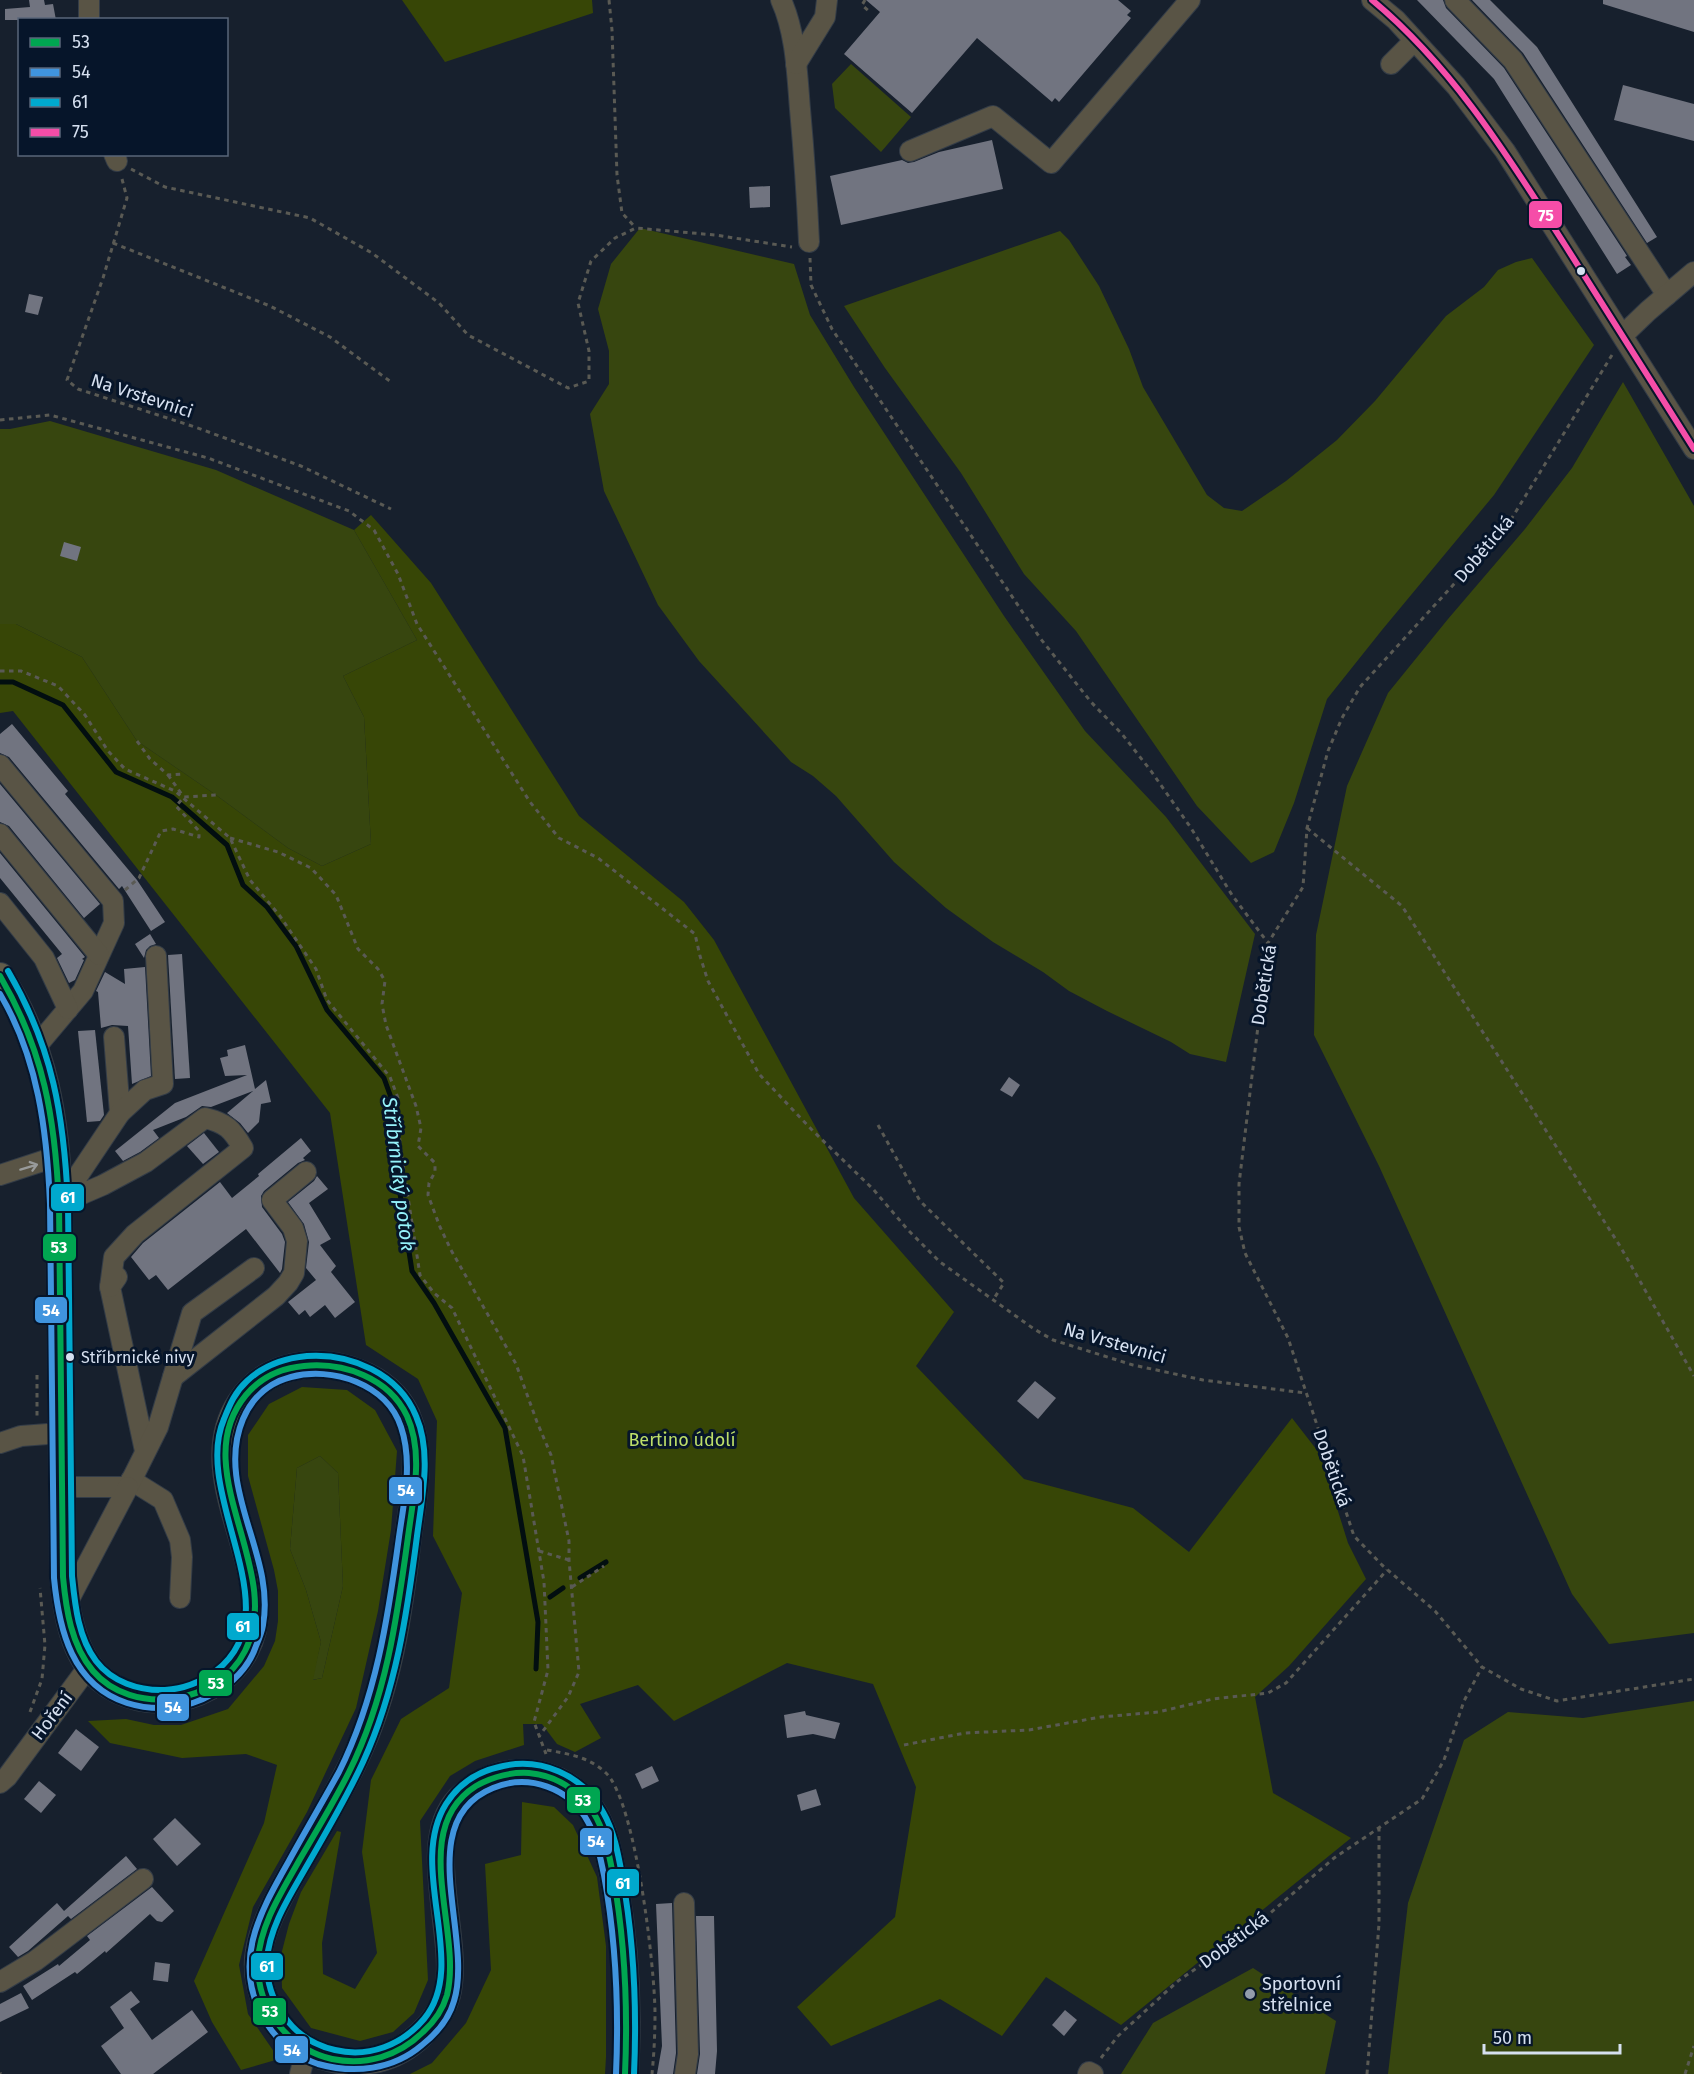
<svg xmlns="http://www.w3.org/2000/svg" width="1694" height="2074" font-family="'Fira Sans',sans-serif">
	<style>
		.green { fill: #37460f }
		.forest { fill: #374606; fill-rule: evenodd }
		.lines { fill: none; stroke-linecap: round; stroke-linejoin: round }
		.stream { stroke: #020e10; stroke-width: 5 }
		.building { fill: #717480 }
		.minor-casing { stroke: #333c47; stroke-width: 22 }
		.major-casing { stroke: #333c47; stroke-width: 28 }
		.path { stroke: #5a5a54; stroke-width: 3; stroke-dasharray: 4.5 4.5; stroke-linecap: butt }
		.minor { stroke: #595445; stroke-width: 20 }
		.major { stroke: #625c49; stroke-width: 26 }
		.bus-1-casing { stroke: #06152a; stroke-width: 10 }
		.bus-2-casing { stroke: #06152a; stroke-width: 10 }
		.bus-3-casing { stroke: #06152a; stroke-width: 10 }
		.bus-4-casing { stroke: #06152a; stroke-width: 10 }
		.bus-1 { stroke: #00a651; stroke-width: 6 }
		.bus-2 { stroke: #4094de; stroke-width: 6 }
		.bus-3 { stroke: #00a9ce; stroke-width: 6 }
		.bus-4 { stroke: #f54da8; stroke-width: 6 }
		.oneway { stroke: #989a9a }
		.bus-dot { fill: #d6e0f0; stroke: #06152a; stroke-width: 2 }
		.poi-dot { fill: #939dac; stroke: #06152a; stroke-width: 2 }
		.labels { text-anchor: middle; dominant-baseline: central; stroke-width: 6; stroke-linejoin: round; paint-order: stroke }
		.bus-label { font-size: 16px; fill: #d6e0f0; stroke: #06152a; text-anchor: start }
		.street-label { font-size: 18px; fill: #d6e0f0; stroke: #06152a }
		.park-label { font-size: 18px; fill: #bdde69; stroke: #06152a }
		.poi-label { font-size: 18px; fill: #d6e0f0; stroke: #06152a; text-anchor: start }
		.water-label { font-size: 20px; font-style: italic; fill: #95f2fa; stroke: #06152a }
		.line-badge { stroke: #06152a; stroke-width: 2 }
		.badge-label { font-size: 16px; text-anchor: middle; font-weight: bold; fill: #fff }
	</style>
	<rect width="100%" height="100%" fill="#17202d"/>
	<g class="green">
		<path d="M851,64l60,53 -30,35 -46,-44 -3,-24z"/>
		<path d="M640,228l154,36 16,51 44,72 150,229 81,115 81,86 89,117 -29,128 -36,-8 -19,-12 -64,-31 -38,-20 -26,-19 -50,-30 -47,-34 -52,-46 -58,-66 -23,-20 -22,-14 -92,-101 -41,-56 -54,-114 -14,-77 19,-30v-33l-11,-42 13,-45z"/>
		<path d="M1060,231l9,9 30,46 30,63 14,38 64,108 17,13 18,3 44,-30 51,-41 38,-39 71,-85 38,-29 14,-17 18,-8 16,-4 62,87 -100,150 -112,135 -55,69 -33,104 -20,49 -23,11 -54,-57 -121,-175 -52,-57 -63,-101 -76,-105 -41,-62z"/>
		<path d="M1623,382l71,124v1127l-85,11 -37,-50 -193,-428 -65,-131 2,-100 31,-149 41,-93 60,-74 77,-90 47,-61z"/>
		<path d="M50,421l166,49 138,60 63,110 -74,36 21,41 7,127 -49,22 -34,-18 -72,-53 -79,-54 -55,-84 -66,-33h-16v-195h10z"/>
		<path d="M320,1456l18,17 5,113 -21,92 -10,2 9,-38 -15,-52 -16,-41 7,-81z"/>
		<path d="M1694,1701v373h-306l20,-171 56,-163 44,-28 75,6z"/>
		<path d="M1253,1968l83,53 -11,53h-204l32,-51z"/>
	</g>
	<g class="forest">
		<path d="M402,0h190l1,13 -148,49z"/>
		<path d="M371,515l60,68 148,233 105,86 30,38 140,258 100,114 -38,54 108,113 109,29 56,44 103,-134 28,36 28,89 18,36 -77,87 -34,31 18,96 78,45 -230,187 -75,-48 -44,59 -62,-37 -109,47 -34,-39 98,-90 21,-130 -43,-103 -86,-21 -113,58 -36,-36 -58,19 21,34 -26,14 -18,-8 -15,-20h-19l1,21 -49,16 -25,15 -30,45 8,159 -14,33 -21,19 -33,9 -49,-13 -29,-40 -1,-33 8,-31 12,-32 36,-61 4,1 -19,111 1,31 32,15 22,-36 -15,-101 9,-72 30,-61 48,-31 13,-95 -29,-57 4,-115 -19,-42 -52,-34 -36,-232 -317,-402 -13,2v-89h16l66,33 55,84 79,54 72,53 34,18 49,-22 -7,-127 -21,-41 74,-36 -63,-110z"/>
		<path d="M302,1387l45,3 28,20 22,41 -6,79 -13,81 -22,97 -49,104 -54,95 -14,58 9,49 31,45 -38,11 -29,-48 -18,-41 70,-158 13,-58 -31,-11 -64,4 -72,-15 -22,-22 38,-2 28,6h27l47,-16 36,-43 11,-25 3,-20v-30l-4,-21 -26,-94v-41l21,-31zM320,1456l18,17 5,113 -21,92 -9,2 8,-38 -15,-52 -16,-41 7,-81z"/>
		<path d="M522,1802l32,5 19,18 24,52 9,69v111l-1,17h-195l22,-11 34,-40 25,-53 -6,-106 36,-9z"/>
	</g>
	<g class="lines">
		<g class="stream">
			<path d="M0,682h13l50,23 53,67 56,25 55,48 16,40 24,22 29,39 31,64 57,68 9,25 -2,32 21,136 22,32 71,125 33,194 -2,47"/>
			<path d="M580,1578l26,-16"/>
			<path d="M550,1597l13,-9"/>
		</g>
	</g>
	<g class="building">
		<path d="M29,0h15l1,5 8,-1 3,16h-51v-11l25,-2z"/>
		<path d="M866,0h252l13,11 -4,4 4,3 -72,84 -4,-4 -3,4 -75,-64 -65,75 -68,-59 36,-42z"/>
		<path d="M1417,0h26l3,8 58,60 123,188 -2,1 6,8 -14,9 -123,-195z"/>
		<path d="M1472,0h18l47,47 120,190 -10,6 -124,-190z"/>
		<path d="M1603,0h91v32l-91,-28z"/>
		<path d="M1623,85l71,19v37l-80,-21z"/>
		<path d="M992,140l11,49 -162,36 -11,-49 72,-16 6,3 6,-1 25,-10z"/>
		<path d="M770,186v21l-20,1 -1,-21z"/>
		<path d="M29,294l14,3 -5,18 -13,-3z"/>
		<path d="M64,542l17,5 -4,14 -17,-5z"/>
		<path d="M12,724l56,67 -3,3 72,86 28,42 -14,9 -29,-45 -3,3 -110,-132 -9,-4v-19z"/>
		<path d="M0,784l100,120 -16,14 -75,-92 -9,-4z"/>
		<path d="M0,853l85,104 -3,2 2,1 -9,20 -6,3 -12,-25 5,-4 -62,-76z"/>
		<path d="M150,934l6,10 -6,2 -4,4 -2,8 -9,-14z"/>
		<path d="M182,954l8,124 -15,1 -7,-124z"/>
		<path d="M145,967l6,109 -19,8 -4,-58 -16,-1 -11,3 -3,-36 -2,-1 9,-19 20,12 -1,-15z"/>
		<path d="M95,1030l9,85 -4,6 -13,1 -9,-91z"/>
		<path d="M245,1045l10,44 11,-9 5,22 -10,2 -2,18 -11,11 -8,-10 -13,-10 26,-22 -42,16 -9,-1 -16,11 -33,13 6,8 -19,14 -17,9 -8,-10 60,-48 72,-28 -22,1 -5,-18 8,-2 -1,-6z"/>
		<path d="M1009,1077l11,8 -8,12 -12,-7z"/>
		<path d="M204,1133l15,19 -16,12 -16,-18z"/>
		<path d="M301,1138l10,13 -8,7 2,2 -7,3 -34,28 -3,5 1,11 20,27 3,8 -3,27 -2,4 -34,-44 -78,61 -12,-15 -7,5 -18,-23 12,-14 77,-61 12,16 27,-22 -1,-2z"/>
		<path d="M317,1176l11,13 -19,14 22,36 -11,6 16,21 -5,6 24,30 -20,16 -10,-13 -15,12 -5,-7 -6,5 -11,-13 28,-22 -10,-12 3,-26 -5,-18 -16,-22 26,-21z"/>
		<path d="M1035,1381l21,17 -18,21 -21,-18z"/>
		<path d="M805,1711l1,4 34,8 -5,16 -22,-5 -26,4 -3,-23z"/>
		<path d="M76,1729l23,18 -18,24 -23,-18z"/>
		<path d="M652,1766l7,15 -17,8 -7,-15z"/>
		<path d="M39,1781l17,14 -15,18 -17,-14z"/>
		<path d="M816,1789l5,16 -20,6 -4,-16z"/>
		<path d="M175,1818l26,26 -24,22 -24,-27z"/>
		<path d="M126,1856l11,13 -66,50 -3,-3 -40,35 -10,6 -9,-10 48,-44 7,8z"/>
		<path d="M152,1887l22,24 -12,11 -5,-1 -7,-7 -44,39 -1,-2 -28,23 -2,-2 -43,28 -9,-14 35,-22 1,2 31,-26 -3,-4z"/>
		<path d="M672,1903l4,150 -3,21h-16l5,-28 -6,-142z"/>
		<path d="M696,1916h18l3,135 -2,23h-18l3,-20z"/>
		<path d="M155,1962l15,2 -2,18 -15,-2z"/>
		<path d="M131,1991l9,11 -10,7 22,31 40,-30 16,22 -55,42h-32l-20,-28 23,-18 -14,-21z"/>
		<path d="M21,1993l8,15 -29,14v-18z"/>
		<path d="M1065,2010l12,10 -13,16 -12,-11z"/>
	</g>
	<g class="lines">
		<defs>
			<g id="minor">
				<path d="M89,0v20"/>
				<path d="M781,0c15,33 16,73 19,109 4,44 7,89 9,133"/>
				<path d="M1372,0l24,20 60,66 49,65 189,298"/>
				<path d="M1455,0l58,60 154,235"/>
				<path d="M796,64l29,-47 2,-17"/>
				<path d="M1391,64l23,-23"/>
				<path d="M910,151l83,-35 58,47 139,-163"/>
				<path d="M114,154l3,7"/>
				<path d="M1623,335l25,-24 46,-39"/>
				<path d="M0,765l113,136 1,22 -31,68 -48,57"/>
				<path d="M0,834l99,121"/>
				<path d="M0,903l44,55 24,51"/>
				<path d="M114,1037l6,76"/>
				<path d="M0,1175l58,-19"/>
				<path d="M117,1277l-7,10 35,164"/>
				<path d="M110,1287l4,-30 21,-23 108,-86c-11,-19 -17,-25 -38,-30l-59,44 -43,23 -44,19 61,-91 25,-23 18,-6 -7,-128"/>
				<path d="M173,1377l103,-81 12,-13 6,-10 3,-32 -4,-13 -21,-28 34,-28"/>
				<path d="M0,1443l21,-7 40,-3"/>
				<path d="M131,1480l32,20 17,40 2,17 -2,41"/>
				<path d="M61,1487h67l30,-60 34,-114 62,-45"/>
				<path d="M65,1607l63,-120"/>
				<path d="M0,1783l7,-6 82,-111"/>
				<path d="M684,1903l4,151 -3,20"/>
				<path d="M0,1982l35,-21 108,-82"/>
				<path d="M300,2074l6,-24"/>
				<path d="M1088,2074l1,-2 4,2"/>
			</g>
			<path id="major" d="M0,976c45,69 57,147 59,228l4,373c3,34 10,79 38,102 44,37 117,22 144,-28 41,-75 -55,-171 -5,-248 12,-19 31,-31 53,-36 42,-9 95,8 114,49 16,37 6,83 1,121 -9,78 -20,155 -55,226 -19,39 -43,78 -64,116 -12,22 -26,47 -30,72 -4,21 2,45 13,64 12,20 28,33 50,41 33,11 67,6 94,-17 14,-12 26,-26 31,-44 14,-55 -29,-151 12,-195 19,-19 44,-29 70,-27 26,2 50,17 64,39 14,22 17,49 22,74 11,63 14,125 10,188"/>
		</defs>
		<use href="#minor" class="minor-casing"/>
		<use href="#major" class="major-casing"/>
		<g class="path">
			<path d="M609,0l3,30 5,145 5,38 14,15"/>
			<path d="M865,0l-3,5 9,8"/>
			<path d="M131,169l34,18 145,31 62,35 67,50 29,32 100,53 21,-7v-30l-11,-48 13,-42 24,-23 21,-10 79,7 77,12"/>
			<path d="M122,179l5,19 -24,80 -36,102 11,9 117,38 106,39 90,43"/>
			<path d="M113,243l157,63 60,31 61,45"/>
			<path d="M810,258l1,27 21,44 208,309 51,64 31,32 29,37 40,57 41,67 36,48"/>
			<path d="M1612,355l-105,171 -147,161 -18,31 -14,33 -21,77 -4,59 -35,56 -29,241v43l6,26 43,85 66,198 28,29 53,46 47,56 39,22 36,12 137,-22"/>
			<path d="M0,420l50,-5 158,43 141,53 25,19 24,44 19,50 113,178 29,36 39,20 97,76 5,22 8,25 51,93 54,57 60,58 35,41 32,32 94,67 19,11 80,25 70,15 102,13"/>
			<path d="M0,671h21l37,15 27,29 23,36 17,18 50,22 55,47 20,42 30,36 36,53 11,31 63,77 8,21 2,47 20,130 14,18 18,15 71,148 21,126 4,88 -14,52 12,32"/>
			<path d="M137,741l13,18 18,16 15,-1"/>
			<path d="M168,775l15,21"/>
			<path d="M1307,828l95,78 218,340 74,130"/>
			<path d="M230,838l48,14 33,16 25,27 22,54 20,20 7,12 -3,23 4,21 30,81 5,22 -3,18 17,17v9l-6,11 -1,12 12,32 11,23 65,114 21,58 14,33 18,86v19l10,112 -11,25 -28,38"/>
			<path d="M125,890l14,-12 22,-47 12,-2 26,8v-6l-23,-25 8,-9 32,-2"/>
			<path d="M878,1125l42,76 84,82 -11,17"/>
			<path d="M37,1375v42"/>
			<path d="M539,1551l30,9"/>
			<path d="M572,1587l32,-21"/>
			<path d="M30,1712l12,-33 3,-34 -5,-57"/>
			<path d="M904,1745l61,-12 64,-3 72,-13 57,-5 55,-13 55,-6 18,-10 101,-113"/>
			<path d="M547,1750c22,4 42,7 59,23 30,29 49,196 49,241 0,20 -1,40 -3,60"/>
			<path d="M1101,2058l17,-22 60,-55 68,-47 88,-76 88,-59 22,-39 20,-59 18,-34"/>
			<path d="M0,2073l1,1"/>
			<path d="M1367,2074l12,-150v-96"/>
			<path d="M1685,2074l9,-28"/>
		</g>
		<use href="#minor" class="minor"/>
		<use href="#major" class="major"/>
		<defs>
			<path id="bus-1" d="M0,976c44,75 55,142 59,228l4,373c3,32 8,68 30,94 39,46 125,34 152,-20 41,-80 -61,-182 1,-256 15,-18 36,-27 58,-29 40,-4 85,12 103,50 17,37 6,82 1,121 -11,81 -22,161 -59,235 -15,30 -32,58 -49,87 -17,31 -40,65 -42,102 -1,22 6,44 19,62 14,18 33,31 55,36 34,7 67,-3 91,-27 11,-10 20,-23 24,-37 16,-64 -40,-166 29,-209 16,-9 35,-14 53,-13 26,2 50,17 64,39 12,19 16,42 20,63 12,66 15,132 12,199"/>
			<path id="bus-2" d="M0,994c38,64 47,137 50,210l4,374c5,52 18,107 73,125 29,9 60,6 86,-9 19,-10 36,-27 43,-48 3,-7 6,-14 7,-21 13,-70 -49,-137 -20,-206 9,-21 25,-36 48,-42 41,-11 96,7 110,50 12,35 3,74 -2,110 -11,81 -23,161 -60,235 -16,29 -33,58 -49,87 -30,53 -61,106 -23,165 12,18 30,33 51,40 36,10 75,6 104,-19 14,-11 27,-26 32,-44 20,-64 -43,-180 39,-213 36,-15 77,0 95,34 9,16 12,35 16,53 12,66 15,132 12,199"/>
			<path id="bus-3" d="M8,971c45,77 56,145 60,233l4,372c3,29 6,61 24,85 16,21 43,30 69,29 18,-1 36,-8 51,-19 78,-60 -25,-175 8,-252 6,-15 11,-27 23,-38 16,-15 38,-23 60,-25 44,-3 92,18 109,60 16,37 6,81 1,120 -10,78 -21,154 -54,226 -17,37 -38,72 -58,107 -16,28 -36,59 -38,91 -1,19 5,38 15,53 12,19 31,32 53,37 34,8 67,-5 89,-31 46,-55 -18,-151 22,-215 12,-19 31,-32 53,-37 41,-11 84,8 104,45 11,19 15,41 19,63 12,66 15,132 12,199"/>
			<path id="bus-4" d="M1372,0c81,67 137,158 193,245 43,68 86,136 129,204"/>
		</defs>
		<use href="#bus-1" class="bus-1-casing"/>
		<use href="#bus-2" class="bus-2-casing"/>
		<use href="#bus-3" class="bus-3-casing"/>
		<use href="#bus-4" class="bus-4-casing"/>
		<use href="#bus-1" class="bus-1"/>
		<use href="#bus-2" class="bus-2"/>
		<use href="#bus-3" class="bus-3"/>
		<use href="#bus-4" class="bus-4"/>
	</g>
	<defs><path id="oneway-shaft" d="M-6 0H5M1.5-3L5.5 0L1.5 3" fill="none" stroke-width="1.6" stroke-linecap="round" stroke-linejoin="round" transform="scale(1.5)"/></defs>
	<use class="oneway" href="#oneway-shaft" transform="translate(29 1167) rotate(-17)"/>
	<g class="bus-dot">
		<circle cx="1581" cy="271" r="5"/>
		<circle cx="70" cy="1357" r="5"/>
	</g>
	<circle class="poi-dot" cx="1250" cy="1994" r="6"/>
	<g class="labels">
		<g class="bus-label">
			<text x="81" y="1357">Stříbrnické nivy</text>
		</g>
		<g class="street-label">
			<text transform="translate(142 396) rotate(18)">Na Vrstevnici</text>
			<text transform="translate(1484 549) rotate(-50)">Dobětická</text>
			<text transform="translate(1264 985) rotate(-81)">Dobětická</text>
			<text transform="translate(1115 1343) rotate(16)">Na Vrstevnici</text>
			<text transform="translate(1332 1468) rotate(71)">Dobětická</text>
			<text transform="translate(52 1716) rotate(-53)">Hoření</text>
			<text transform="translate(1234 1940) rotate(-37)">Dobětická</text>
		</g>
		<g class="park-label">
			<text x="682" y="1440">Bertino údolí</text>
		</g>
		<g class="poi-label">
			<text x="1262" y="1984">Sportovní<tspan x="1262" dy="21">střelnice</tspan></text>
		</g>
		<g class="water-label">
			<text transform="translate(399 1174) rotate(83)">Stříbrnický potok</text>
		</g>
	</g>
	<g class="line-badge">
		<rect x="1528" y="200" width="35" height="29" rx="6" fill="#f54da8"/>
		<rect x="50" y="1183" width="35" height="29" rx="6" fill="#00a9ce"/>
		<rect x="42" y="1233" width="35" height="29" rx="6" fill="#00a651"/>
		<rect x="34" y="1296" width="34" height="28" rx="6" fill="#4094de"/>
		<rect x="388" y="1476" width="35" height="29" rx="6" fill="#4094de"/>
		<rect x="226" y="1612" width="34" height="29" rx="6" fill="#00a9ce"/>
		<rect x="198" y="1669" width="35" height="28" rx="6" fill="#00a651"/>
		<rect x="156" y="1693" width="34" height="29" rx="6" fill="#4094de"/>
		<rect x="566" y="1786" width="35" height="28" rx="6" fill="#00a651"/>
		<rect x="579" y="1827" width="34" height="29" rx="6" fill="#4094de"/>
		<rect x="606" y="1868" width="34" height="29" rx="6" fill="#00a9ce"/>
		<rect x="250" y="1952" width="34" height="29" rx="6" fill="#00a9ce"/>
		<rect x="252" y="1997" width="35" height="29" rx="6" fill="#00a651"/>
		<rect x="274" y="2035" width="35" height="29" rx="6" fill="#4094de"/>
	</g>
	<g class="badge-label">
		<text x="1546" y="221">75</text>
		<text x="68" y="1203">61</text>
		<text x="59" y="1253">53</text>
		<text x="51" y="1316">54</text>
		<text x="406" y="1496">54</text>
		<text x="243" y="1632">61</text>
		<text x="216" y="1689">53</text>
		<text x="173" y="1713">54</text>
		<text x="583" y="1806">53</text>
		<text x="596" y="1847">54</text>
		<text x="623" y="1889">61</text>
		<text x="267" y="1972">61</text>
		<text x="270" y="2017">53</text>
		<text x="292" y="2056">54</text>
	</g>
	<rect x="18" y="18" width="210" height="138" fill="#06152a" stroke="#596679" stroke-width="1.5"/>
	<rect x="30" y="38" width="30" height="9" fill="#00a651" stroke="#596679" stroke-width="1.5"/>
	<text x="72" y="48" font-size="18" fill="#d6e0f0">53</text>
	<rect x="30" y="68" width="30" height="9" fill="#4094de" stroke="#596679" stroke-width="1.5"/>
	<text x="72" y="78" font-size="18" fill="#d6e0f0">54</text>
	<rect x="30" y="98" width="30" height="9" fill="#00a9ce" stroke="#596679" stroke-width="1.5"/>
	<text x="72" y="108" font-size="18" fill="#d6e0f0">61</text>
	<rect x="30" y="128" width="30" height="9" fill="#f54da8" stroke="#596679" stroke-width="1.5"/>
	<text x="72" y="138" font-size="18" fill="#d6e0f0">75</text>
	<path d="M1484 2044v9h136v-9" fill="none" stroke="#d6e0f0" stroke-width="3"/>
	<text x="1493" y="2044" font-size="18" fill="#d6e0f0" stroke="#06152a" stroke-width="4.5" paint-order="stroke">50 m</text>
</svg>
